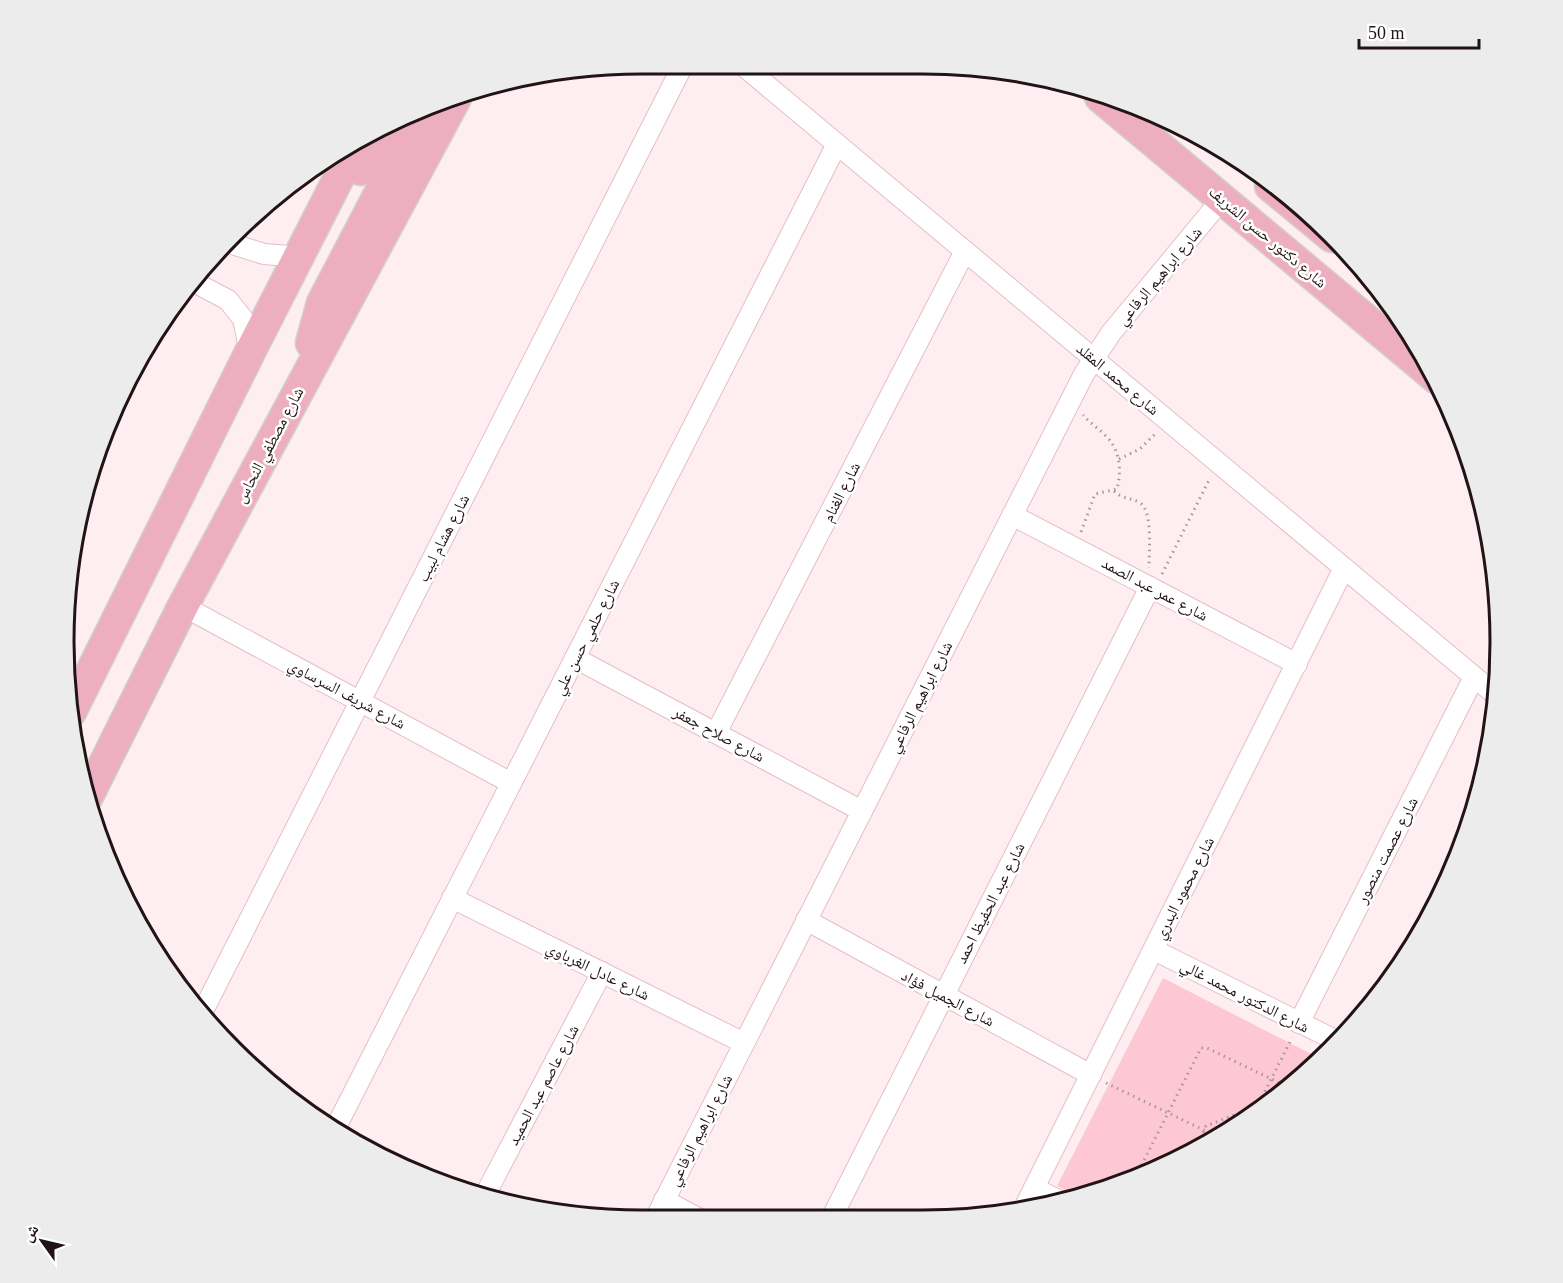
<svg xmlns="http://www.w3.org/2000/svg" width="1563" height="1283" font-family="'Times New Roman','Noto Naskh Arabic',serif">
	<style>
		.green { fill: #fdc8d3 }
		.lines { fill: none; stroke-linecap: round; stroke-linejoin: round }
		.minor-casing { stroke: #e4bec5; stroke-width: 22 }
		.primary-casing { stroke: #d3d0d0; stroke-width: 33 }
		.path { stroke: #a8999c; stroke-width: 3; stroke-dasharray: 1.5 4.5; stroke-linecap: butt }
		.minor { stroke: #fff; stroke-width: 20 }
		.primary { stroke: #edafbf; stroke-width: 30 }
		.labels { text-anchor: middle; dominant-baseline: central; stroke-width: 5; stroke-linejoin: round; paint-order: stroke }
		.street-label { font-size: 16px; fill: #211316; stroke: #fff }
		.rim { fill: none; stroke: #211316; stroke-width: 3 }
	</style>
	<rect width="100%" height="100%" fill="#feeef1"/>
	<path class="green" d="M1163,978l156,80 -46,43 -96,59 -98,37 -22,-11z"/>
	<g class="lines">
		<defs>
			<g id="minor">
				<path d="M740,63l756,632"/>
				<path d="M229,243l35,11 25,2 13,-6"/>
				<path d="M194,282l34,18 15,19 7,33"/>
				<path d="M1012,515l285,149"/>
				<path d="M183,606l328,177"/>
				<path d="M575,658l287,153"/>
				<path d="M716,733l249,-482"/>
				<path d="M452,898l292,145"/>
				<path d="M806,920l285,155"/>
				<path d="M1154,950l183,91"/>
				<path d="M202,1013l482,-950"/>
				<path d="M1299,1023l175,-346"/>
				<path d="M335,1129l502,-985"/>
				<path d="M1034,1188l28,14"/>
				<path d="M484,1197l118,-225"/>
				<path d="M664,1200l36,19"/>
				<path d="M1024,1208l320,-640"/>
				<path d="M655,1219l429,-845 27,-41 111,-134"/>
				<path d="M831,1219l319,-632"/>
			</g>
			<g id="primary">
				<path d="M1100,97l336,281"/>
				<path d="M361,170l23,-43"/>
				<path d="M1270,186l62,51"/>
				<path d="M311,343l11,-40 100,-191"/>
				<path d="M71,712l179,-360 109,-214"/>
				<path d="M88,796l95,-190 273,-508"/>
			</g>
		</defs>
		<use href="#minor" class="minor-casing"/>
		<use href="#primary" class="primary-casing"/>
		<g class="path">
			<path d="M1119,459l21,-10 16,-16"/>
			<path d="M1114,491c9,9 17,6 26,12 13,7 9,51 9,65"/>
			<path d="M1081,532l14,-38 22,-5c5,-19 3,-40 -12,-54 -7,-7 -15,-12 -22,-20"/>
			<path d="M1162,574l48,-96"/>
			<path d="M1106,1083l110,53"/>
			<path d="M1254,1113l38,-75"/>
			<path d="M1203,1144l-2,-7 5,-11 41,-16 7,3"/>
			<path d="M1136,1176l65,-128h6l81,39"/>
		</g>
		<use href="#minor" class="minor"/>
		<use href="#primary" class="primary"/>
	</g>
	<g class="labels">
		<g class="street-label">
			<text transform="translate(1268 237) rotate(40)">شارع دكتور حسن الشريف</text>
			<text transform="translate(1159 276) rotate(-50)">شارع ابراهيم الرفاعي</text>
			<text transform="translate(1118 379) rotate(40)">شارع محمد المقلد</text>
			<text transform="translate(269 445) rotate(-62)">شارع مصطفي النحاس</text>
			<text transform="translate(841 492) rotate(-63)">شارع الغنام</text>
			<text transform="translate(443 538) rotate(-63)">شارع هشام لبيب</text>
			<text transform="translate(1155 589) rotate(28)">شارع عمر عبد الصمد</text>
			<text transform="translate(586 637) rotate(-63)">شارع حلمي حسن علي</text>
			<text transform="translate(347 694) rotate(28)">شارع شريف السرساوي</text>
			<text transform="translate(920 697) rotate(-63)">شارع ابراهيم الرفاعي</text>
			<text transform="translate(719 734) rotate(28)">شارع صلاح جعفر</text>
			<text transform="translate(1387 850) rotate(-63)">شارع عصمت منصور</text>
			<text transform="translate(1184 888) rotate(-63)">شارع محمود البدري</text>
			<text transform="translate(990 903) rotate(-63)">شارع عبد الحفيظ احمد</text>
			<text transform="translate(598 971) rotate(26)">شارع عادل الغرباوي</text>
			<text transform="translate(1245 996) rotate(27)">شارع الدكتور محمد غالي</text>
			<text transform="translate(948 998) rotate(28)">شارع الجميل فؤاد</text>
			<text transform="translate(543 1085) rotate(-62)">شارع عاصم عبد الحميد</text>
			<text transform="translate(700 1130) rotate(-63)">شارع ابراهيم الرفاعي</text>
		</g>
	</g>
	<path d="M0 0H1563V1283H0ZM642 74H922A568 568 0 0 1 1490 642V642A568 568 0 0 1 922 1210H642A568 568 0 0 1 74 642V642A568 568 0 0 1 642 74Z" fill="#edecec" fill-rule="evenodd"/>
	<path class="rim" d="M642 74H922A568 568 0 0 1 1490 642V642A568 568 0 0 1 922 1210H642A568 568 0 0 1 74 642V642A568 568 0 0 1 642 74Z"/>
	<g transform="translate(42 1241) rotate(304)" stroke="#ffffff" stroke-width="4.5" paint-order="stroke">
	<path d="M0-4.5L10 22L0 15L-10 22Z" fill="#211316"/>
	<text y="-9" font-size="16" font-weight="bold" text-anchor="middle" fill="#211316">ش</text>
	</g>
	<path d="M1359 39v9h120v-9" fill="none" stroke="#211316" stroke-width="3"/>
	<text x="1368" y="39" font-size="18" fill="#211316" stroke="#ffffff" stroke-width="4.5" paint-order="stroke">50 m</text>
</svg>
